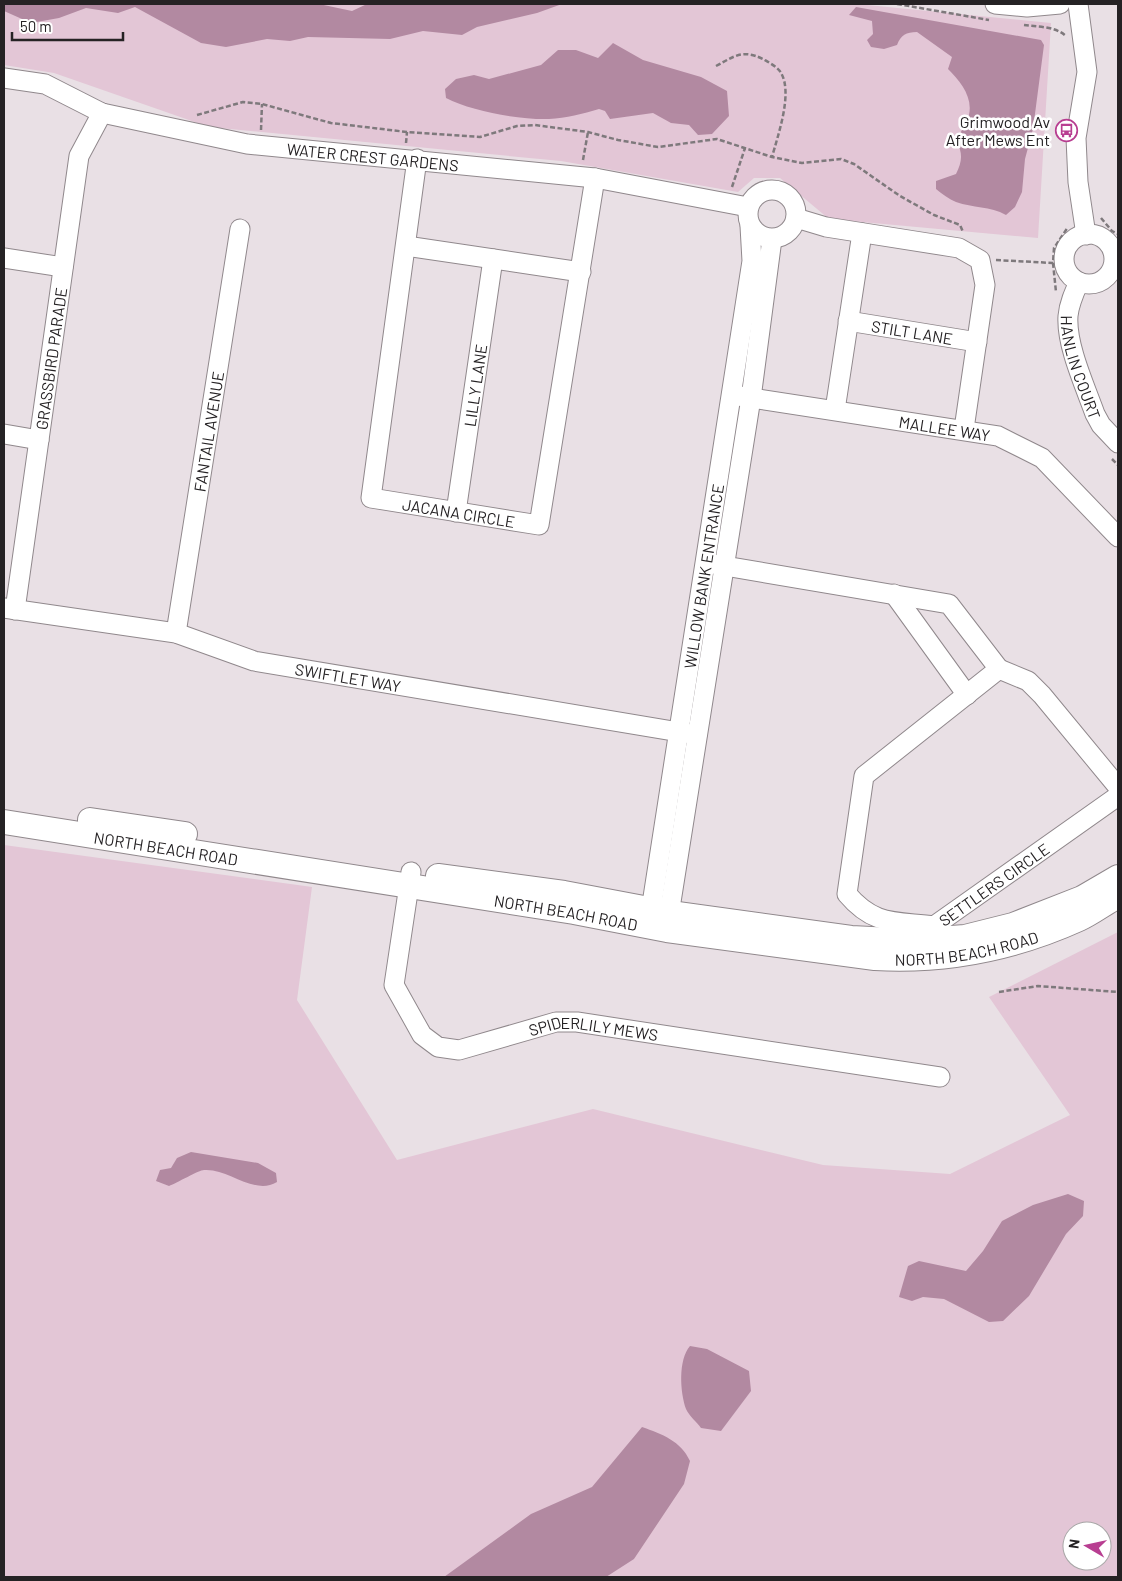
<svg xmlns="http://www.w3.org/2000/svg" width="1122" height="1581" font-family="Barlow,sans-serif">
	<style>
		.green { fill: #e3c6d6; fill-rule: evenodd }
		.water { fill: #b289a1 }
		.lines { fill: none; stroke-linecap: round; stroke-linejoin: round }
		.minor-casing { stroke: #90888c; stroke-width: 21 }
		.major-casing { stroke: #90888c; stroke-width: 26 }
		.path { stroke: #7e797c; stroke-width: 2.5; stroke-dasharray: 5 2.5; stroke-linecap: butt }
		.minor { stroke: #fff; stroke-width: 19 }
		.major { stroke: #fff; stroke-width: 24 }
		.labels { text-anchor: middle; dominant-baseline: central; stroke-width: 5; stroke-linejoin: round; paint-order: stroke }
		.poi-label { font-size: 16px; fill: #252224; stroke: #fff; text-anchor: end }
		.street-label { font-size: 16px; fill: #252224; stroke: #fff }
	</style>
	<rect width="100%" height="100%" fill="#e9e0e5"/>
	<g class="green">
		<path d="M4,4h853l194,19 -13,215 -209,-19 -49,-41h-26l-16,14 -177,-31 -352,-34 -155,-54 -50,-8z"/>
		<path d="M4,845l308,42 -15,113 100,160 196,-51 230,56 127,9 120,-59 -81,-118 129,-65v645h-1114zM1072,1531h30v30h-30z"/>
	</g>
	<g class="water">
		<path d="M4,4h315l33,7 15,-7h195l-25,9 -60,14 -15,8 -39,-4 -33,8 -82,-2 -18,4 -23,-2 -41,8 -25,-4 -66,-36 -17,6 -32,-5 -27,10 -28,5 -27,-12z"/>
		<path d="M856,7l185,33 3,5 -11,84 -8,30 -3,33 -7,15 -9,8c-16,-9 -33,-7 -50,-13 -7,-3 -14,-8 -20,-13v-8l20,-7c6,-12 7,-20 1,-32 2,-9 7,-14 10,-21 9,-21 -6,-39 -19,-52l4,-12 -35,-25c-11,0 -16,3 -20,13l-13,4 -13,-2 -4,-7 6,-6 -1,-13 -23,-6z"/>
		<path d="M613,43l30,17 58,17 26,14 2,25 -17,18 -14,1 -9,-10 -18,-2 -18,-10 -43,6 -5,-8 -6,-2c-16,5 -33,9 -50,10 -29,1 -78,-8 -103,-21l-1,-9 11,-10 18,-4 15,4 52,-14 17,-15h18l22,8z"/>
		<path d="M191,1152l67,11 18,10 1,9c-23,14 -48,-14 -73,-12 -5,0 -27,13 -35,16l-13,-5 4,-11 11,-2 6,-10z"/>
		<path d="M1068,1194l16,7 -1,15 -17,18 -37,62 -26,25 -14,1 -45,-23 -21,-2 -11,4 -13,-4 9,-31 11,-5 47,10 17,-20 19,-30 31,-16z"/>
		<path d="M690,1346l17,3 42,22 2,20 -30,40 -20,-3c-4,-6 -12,-12 -15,-19 -6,-17 -8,-49 4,-63z"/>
		<path d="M642,1427c20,7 39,14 48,34l-6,23 -50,75 -28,18h-162l87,-63 61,-27z"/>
	</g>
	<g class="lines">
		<defs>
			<g id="minor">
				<path d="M995,4l32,3 33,-3"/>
				<path d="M1078,4l9,68 -11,66 2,44 8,53"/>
				<path id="s1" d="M4,78l41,6 57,29 145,31 348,34 153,29"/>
				<path id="s2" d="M417,159l-46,339 168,27 56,-347"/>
				<circle cx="772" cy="214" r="24"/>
				<path d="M796,218l30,9 133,21 21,12 5,25 -21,144"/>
				<circle cx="1089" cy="259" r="25"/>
				<path d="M406,246l175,26"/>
				<path d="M4,258l59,9"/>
				<path id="s3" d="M1079,282c-5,11 -10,22 -11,34 -2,29 17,70 27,98l6,11 17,18"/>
				<path id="s4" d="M848,321l129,21"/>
				<path id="s5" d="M739,396l259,40 44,22 76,79"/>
				<path d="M835,410l27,-177"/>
				<path d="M4,434l35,6"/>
				<path id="s6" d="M456,512l37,-253"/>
				<path d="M713,564l236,40 50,65"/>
				<path d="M894,594l73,101"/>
				<path id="s7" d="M4,608l172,25 78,28 443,74"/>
				<path id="s8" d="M15,610l64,-454 23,-43"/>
				<path id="s9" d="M176,633l64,-404"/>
				<path id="s10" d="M1118,787l-76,-92 -14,-14 -29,-12 -135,107 -17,118c27,32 48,27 87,32l184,-130"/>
				<path id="s11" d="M411,872l-17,113 28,50 16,12 21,3 97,-28h21l363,55"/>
				<path id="s12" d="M649,923l103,-662 -2,-35"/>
				<path d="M667,927l84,-529 21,-159"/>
			</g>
			<g id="major">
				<path d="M90,820l95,14"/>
				<path id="s13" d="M4,822l570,90 93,18 208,28c71,4 140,-10 204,-39 13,-6 26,-16 39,-23"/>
				<path d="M438,876l126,17 106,20 181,25 61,3 53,-4 48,-12 69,-27 36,-21"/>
			</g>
		</defs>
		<use href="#minor" class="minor-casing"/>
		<use href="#major" class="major-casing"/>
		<g class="path">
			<path d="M897,4l92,16"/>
			<path d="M1024,25c14,2 31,1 42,11"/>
			<path d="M716,66c19,-10 26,-17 47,-7 5,3 15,8 18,14 12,20 -3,62 -9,84"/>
			<path d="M197,115l46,-13 19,2 69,19 76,9 73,5 37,-11 18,-1 53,7 30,8 40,7 59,-8 55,18 30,6 39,-4 13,5 46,32 34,19 26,10 3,7"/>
			<path d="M261,130l1,-26"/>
			<path d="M406,143l1,-11"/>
			<path d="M583,160l5,-28"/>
			<path d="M732,187l13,-39"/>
			<path d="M1101,218l11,13 6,3"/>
			<path d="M996,260l57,3 1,-15 14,-21"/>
			<path d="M1053,263l3,29"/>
			<path d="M1112,459l6,6"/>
			<path d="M999,992l39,-6 80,6"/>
		</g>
		<use href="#minor" class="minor"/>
		<use href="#major" class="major"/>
	</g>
	<defs>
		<symbol id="bus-ring" viewBox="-11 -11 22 22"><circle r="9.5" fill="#fff" stroke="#b83e91" stroke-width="1.5"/><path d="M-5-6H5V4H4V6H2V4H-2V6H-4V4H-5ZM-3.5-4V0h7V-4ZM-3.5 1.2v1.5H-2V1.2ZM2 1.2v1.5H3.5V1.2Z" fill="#b83e91"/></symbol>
	</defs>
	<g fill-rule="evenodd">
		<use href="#bus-ring" x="1054" y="118" width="25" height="25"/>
	</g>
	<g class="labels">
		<g class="poi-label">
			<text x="1050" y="121">Grimwood Av<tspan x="1050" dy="18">After Mews Ent</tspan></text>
		</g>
		<g class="street-label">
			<text stroke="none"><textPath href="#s1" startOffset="380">WATER CREST GARDENS</textPath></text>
			<text stroke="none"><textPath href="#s4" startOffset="65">STILT LANE</textPath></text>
			<text stroke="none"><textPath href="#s8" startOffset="254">GRASSBIRD PARADE</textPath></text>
			<text stroke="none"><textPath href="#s3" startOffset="89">HANLIN COURT</textPath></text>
			<text stroke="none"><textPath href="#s6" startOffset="128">LILLY LANE</textPath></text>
			<text stroke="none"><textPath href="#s5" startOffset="208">MALLEE WAY</textPath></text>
			<text stroke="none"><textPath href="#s9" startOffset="204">FANTAIL AVENUE</textPath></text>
			<text stroke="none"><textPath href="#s2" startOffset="431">JACANA CIRCLE</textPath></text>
			<text stroke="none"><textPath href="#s12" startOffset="351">WILLOW BANK ENTRANCE</textPath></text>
			<text stroke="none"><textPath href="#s7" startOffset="352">SWIFTLET WAY</textPath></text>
			<text stroke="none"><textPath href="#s13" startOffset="164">NORTH BEACH ROAD</textPath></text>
			<text stroke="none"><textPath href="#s10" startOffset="631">SETTLERS CIRCLE</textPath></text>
			<text stroke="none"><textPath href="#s13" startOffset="569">NORTH BEACH ROAD</textPath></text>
			<text stroke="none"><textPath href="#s13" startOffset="974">NORTH BEACH ROAD</textPath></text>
			<text stroke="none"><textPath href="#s11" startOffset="351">SPIDERLILY MEWS</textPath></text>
		</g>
	</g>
	<rect width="1122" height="1581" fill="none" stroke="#252224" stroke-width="10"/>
	<g transform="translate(1087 1546) rotate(279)"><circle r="24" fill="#ffffff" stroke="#a8a7a7"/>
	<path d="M0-4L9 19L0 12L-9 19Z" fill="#b83e91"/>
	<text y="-8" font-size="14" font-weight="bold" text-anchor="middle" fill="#252224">N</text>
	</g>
	<path d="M12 32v8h111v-8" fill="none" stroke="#252224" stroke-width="2.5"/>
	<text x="20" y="32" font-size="15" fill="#252224" stroke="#ffffff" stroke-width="4" paint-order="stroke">50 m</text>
</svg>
